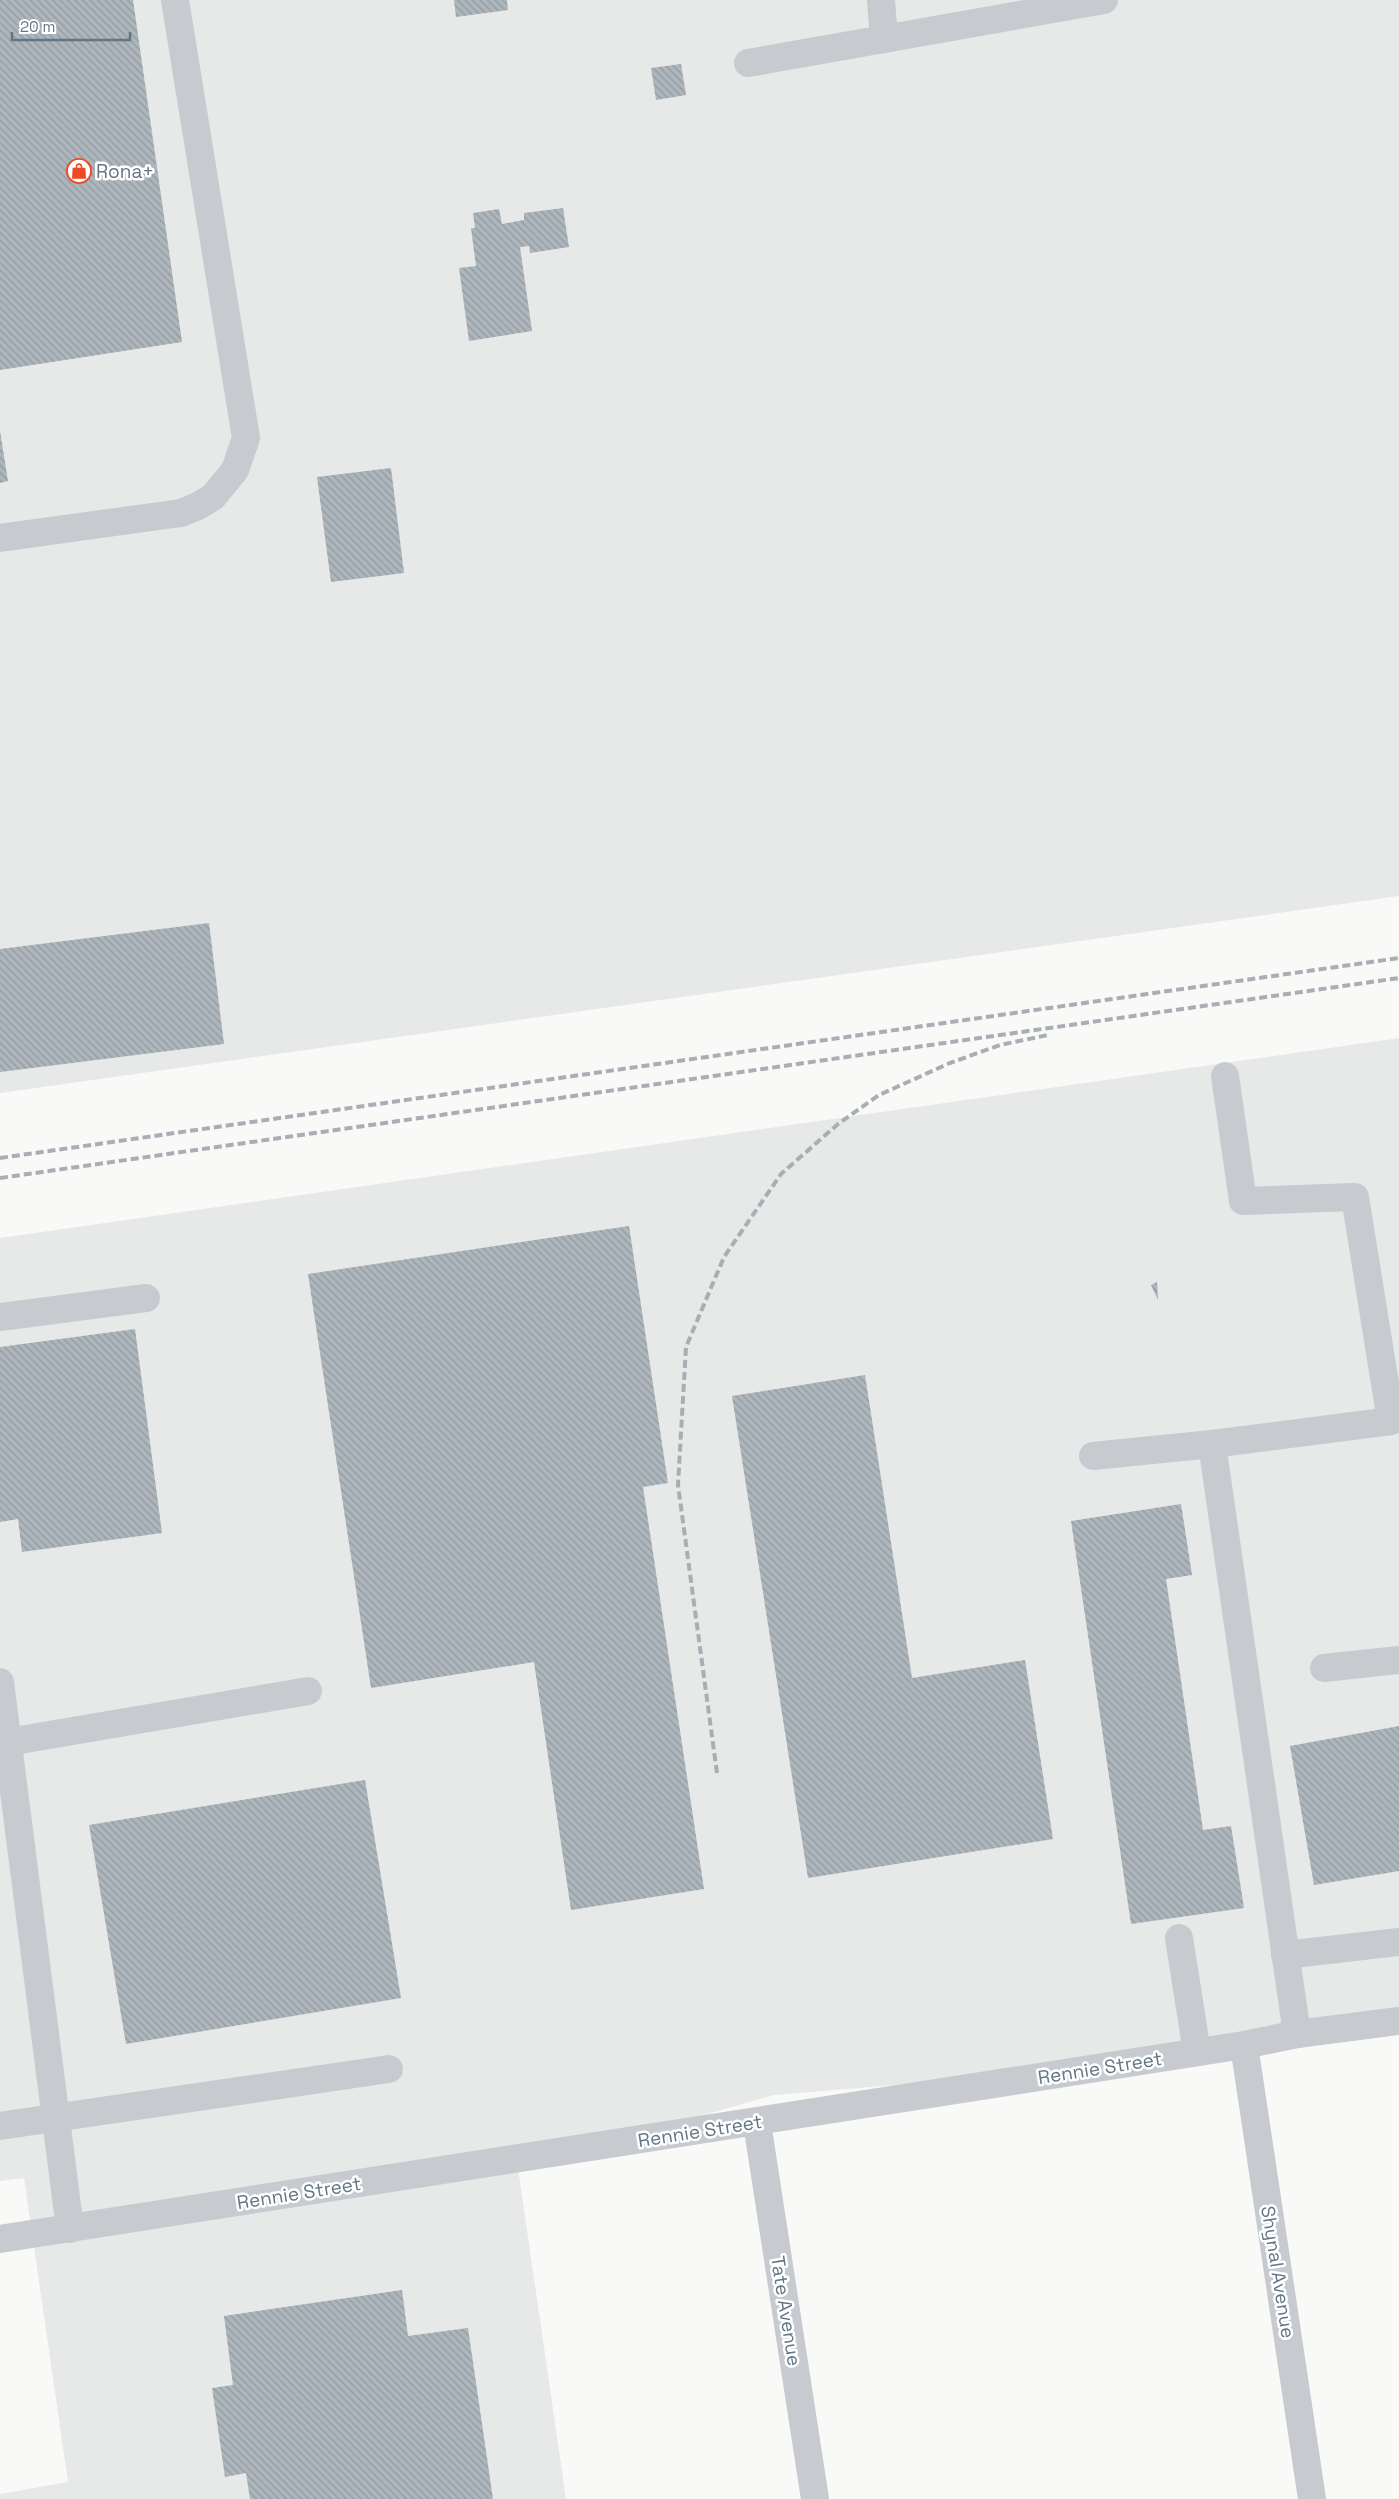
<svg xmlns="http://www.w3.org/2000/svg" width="1399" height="2499" font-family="'Space Grotesk',sans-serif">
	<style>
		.built { fill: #e7e8e8 }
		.building { fill: url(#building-back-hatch) }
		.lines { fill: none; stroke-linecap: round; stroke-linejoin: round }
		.minor { stroke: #c7cbcf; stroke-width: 28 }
		.rail { stroke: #a7aeb4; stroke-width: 4; stroke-dasharray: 8 4; stroke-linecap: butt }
		.labels { text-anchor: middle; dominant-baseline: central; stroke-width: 5; stroke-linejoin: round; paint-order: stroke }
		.poi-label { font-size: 19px; fill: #637684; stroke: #fff; text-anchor: start }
		.street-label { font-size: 19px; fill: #637684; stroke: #fff }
	</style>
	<defs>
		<pattern id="building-back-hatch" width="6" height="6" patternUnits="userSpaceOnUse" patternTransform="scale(1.25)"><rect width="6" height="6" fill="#adb6bc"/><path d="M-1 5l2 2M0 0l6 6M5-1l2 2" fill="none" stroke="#90999e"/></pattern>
	</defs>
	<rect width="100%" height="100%" fill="#f9f9f7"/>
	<g class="built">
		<path d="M0,0h1399v896l-1399,197z"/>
		<path d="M1399,1038v995l-155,23 -470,39 -256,73 48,331h-566v-5l68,-12 -44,-304 -24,3v-943z"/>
	</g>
	<g class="building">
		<path d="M0,0h133l49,342 -182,28z"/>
		<path d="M454,0h53l1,10 -52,7z"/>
		<path d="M681,64l5,31 -30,5 -5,-32z"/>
		<path d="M563,208l6,39 -39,6 -1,-7 -9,1 12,84 -63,10 -10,-73 17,-2 -5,-38h4l-2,-15 26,-4 3,15 22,-4v-7z"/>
		<path d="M0,431l8,50 -8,2z"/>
		<path d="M391,468l13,105 -73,9 -14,-105z"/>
		<path d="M209,923l15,121 -224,28v-123z"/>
		<path d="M629,1226l39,257 -25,4 61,402 -133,21 -37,-248 -163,26 -63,-414z"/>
		<path d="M1157,1282l1,17v1l-7,-15z"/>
		<path d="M135,1329l27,204 -140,19 -4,-33 -18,3v-175z"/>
		<path d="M865,1375l47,303 113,-18 28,179 -245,39 -76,-482z"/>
		<path d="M1181,1504l11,71 -26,4 37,251 28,-4 13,82 -113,16 -60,-403z"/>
		<path d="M1399,1726v145l-85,14 -24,-139z"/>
		<path d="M365,1780l36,218 -275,46 -37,-219z"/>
		<path d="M402,2290l6,46 60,-8 25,171h-243l-4,-26 -21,4 -13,-89 21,-3 -9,-69z"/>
	</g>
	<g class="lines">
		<g class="minor">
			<path d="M881,0l3,39 220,-39"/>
			<path d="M748,63l136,-24"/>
			<path d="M0,538l181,-25 17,-7 15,-9 22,-27 11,-32 -71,-438"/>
			<path d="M1225,1076l18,125 112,-4 36,224 -179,23 85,590"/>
			<path d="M0,1317l146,-19"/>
			<path d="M1093,1456l119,-12"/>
			<path d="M1324,1668l75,-8"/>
			<path d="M0,1682l70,547"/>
			<path d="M8,1742l300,-51"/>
			<path d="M1179,1938l18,114"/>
			<path d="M1285,1955l114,-13"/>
			<path d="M1244,2045l68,454"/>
			<path d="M757,2123l58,376"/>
			<path d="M0,2126l389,-57"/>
			<path d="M0,2239l1244,-194 53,-11 102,-13"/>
		</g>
		<g class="rail">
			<path d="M0,1158l1399,-200"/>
			<path d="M0,1178l1399,-200"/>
			<path d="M717,1773l-39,-288 8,-138 38,-90 57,-83 57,-50 41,-29 71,-32 50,-18 48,-10"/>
		</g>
	</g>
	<defs>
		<symbol id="shop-ring" viewBox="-11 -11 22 22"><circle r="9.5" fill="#fff" stroke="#ed4a23" stroke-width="1.5"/><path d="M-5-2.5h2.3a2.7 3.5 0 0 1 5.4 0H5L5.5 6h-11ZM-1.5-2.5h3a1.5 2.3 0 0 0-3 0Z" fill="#ed4a23"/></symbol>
	</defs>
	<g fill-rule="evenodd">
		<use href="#shop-ring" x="65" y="157" width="28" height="28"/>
	</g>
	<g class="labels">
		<g class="poi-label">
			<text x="96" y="171">Rona+</text>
		</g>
		<g class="street-label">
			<text transform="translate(1100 2068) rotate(-9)">Rennie Street</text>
			<text transform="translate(700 2131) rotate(-9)">Rennie Street</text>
			<text transform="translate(299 2193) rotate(-9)">Rennie Street</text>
			<text transform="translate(1278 2272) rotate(81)">Shynal Avenue</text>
			<text transform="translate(786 2311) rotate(81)">Tate Avenue</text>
		</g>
	</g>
	<path d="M12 32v8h118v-8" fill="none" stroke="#637684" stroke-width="2.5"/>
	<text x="20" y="32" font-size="15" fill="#637684" stroke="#ffffff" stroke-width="4" paint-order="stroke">20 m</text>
</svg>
